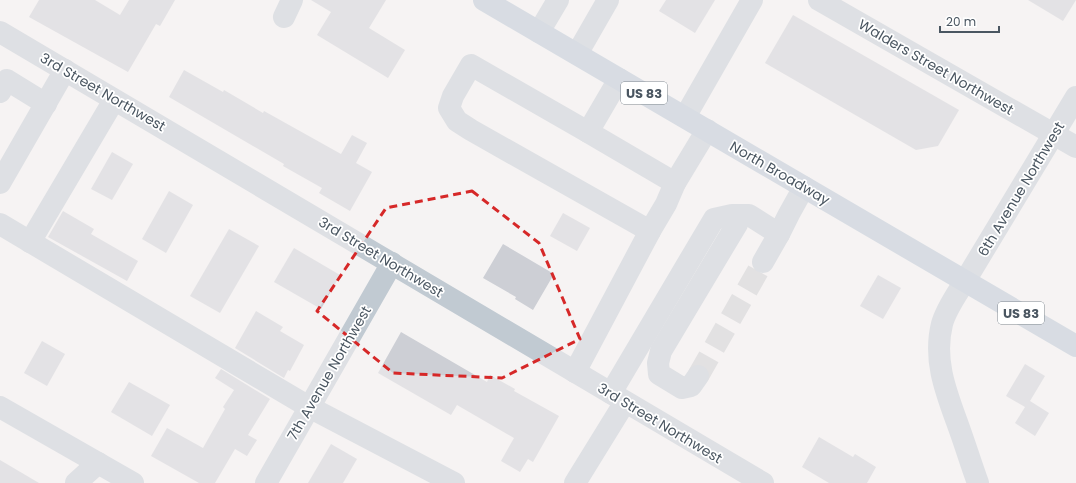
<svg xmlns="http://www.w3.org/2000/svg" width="1076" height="483" font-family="Poppins,sans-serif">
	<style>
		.building { fill: #cdcfd5 }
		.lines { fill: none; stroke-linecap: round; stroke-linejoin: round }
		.minor-tunnel { stroke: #caccce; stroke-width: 22; stroke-dasharray: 22 11; stroke-linecap: butt }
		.minor { stroke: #c1cad2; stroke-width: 22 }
		.major { stroke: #b3c2d1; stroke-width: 22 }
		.marked { fill: none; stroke: #d62828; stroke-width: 3; stroke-dasharray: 8 5; stroke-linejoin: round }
		.labels { text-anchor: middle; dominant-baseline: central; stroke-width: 3.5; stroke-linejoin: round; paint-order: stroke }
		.shield { fill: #fff; stroke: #808990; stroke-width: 1 }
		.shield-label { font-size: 13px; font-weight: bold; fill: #4a5661 }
		.street-label { font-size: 14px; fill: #4a5661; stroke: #fff }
	</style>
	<rect width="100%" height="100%" fill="#f5f3f3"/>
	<g class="building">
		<path d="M39,0h56l25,15 9,-15h46l-15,26 -4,-2 -28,48 -99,-55z"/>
		<path d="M311,0h75l-17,28 36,22 -17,28 -71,-43 14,-23z"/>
		<path d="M666,0h49l-20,33 -36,-22z"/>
		<path d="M1028,0h48l-13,21z"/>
		<path d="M793,15l166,95 -21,36 -22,4 -151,-87z"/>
		<path d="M184,70l39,22 1,-2 39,23 1,-2 77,43 11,-19 15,8 -11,20 16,9 -22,39 -31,-18 3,-5 -39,-22 1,-2 -115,-67z"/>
		<path d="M112,152l21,12 -21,36 -21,-11z"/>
		<path d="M169,191l24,14 -27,48 -24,-14z"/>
		<path d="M63,211l31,18 -3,5 47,27 -11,20 -79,-44z"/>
		<path d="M563,213l27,15 -13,23 -27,-15z"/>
		<path d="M229,229l30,17 -39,67 -30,-17z"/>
		<path d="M503,244l51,30 -21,36 -18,-11 1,-2 -33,-19z"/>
		<path d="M294,248l46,27 -19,34 -47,-27z"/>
		<path d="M878,275l23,13 -18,31 -23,-13z"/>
		<path d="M256,311l27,16 -3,4 24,14 -14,26 -2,-1 -4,8 -49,-30z"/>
		<path d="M401,332l86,50 3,-7 25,14 -1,2 45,25 -26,46 -5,-3 -8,13 -19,-11 13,-23 -57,-33 -6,10 -73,-42z"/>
		<path d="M42,341l23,13 -18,32 -23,-13z"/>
		<path d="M1025,364l20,12 -15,25 19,12 -14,23 -20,-13 10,-16 -19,-11z"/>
		<path d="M221,369l49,30 -22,36 9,5 -10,16 -12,-7 -20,34h-16l-48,-27 16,-28 36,20 22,-39 -2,-2 11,-17 -19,-12z"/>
		<path d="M129,382l41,23 -18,31 -41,-24z"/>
		<path d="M819,437l34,20 2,-3 21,13 -9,16h-38l-27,-16z"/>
		<path d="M331,444l26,15 -14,24h-35z"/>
		<path d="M0,460l39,23h-39z"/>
	</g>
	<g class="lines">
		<path class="minor-tunnel" d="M698,376l65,-114"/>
		<g class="minor">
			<path d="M819,0l257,147"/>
			<path d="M284,17l8,-17"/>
			<path d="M0,32l763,451"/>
			<path d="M539,32l19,-32"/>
			<path d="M577,54l31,-54"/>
			<path d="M619,79l-31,53 87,51"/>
			<path d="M0,92l7,-12 39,24"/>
			<path d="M685,117l67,-117"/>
			<path d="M588,132l-117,-67 -18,31 -4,12 8,13 14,9 179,101"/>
			<path d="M0,183l65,-113"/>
			<path d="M0,224l309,183 145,76"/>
			<path d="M30,242l84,-142"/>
			<path d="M763,262l16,-28"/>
			<path d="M575,372l75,-141 16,-27 9,-21 32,-53"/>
			<path d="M698,376l-7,10 -9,2 -23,-14 -1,-11 3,-12 76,-127 2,-9"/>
			<path d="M611,393l103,-174 18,-4h17l30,19 10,-20 15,-27"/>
			<path d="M0,407l133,76"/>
			<path d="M76,483l22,-20"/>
			<path d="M266,483l126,-220"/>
			<path d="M575,483l50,-81"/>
			<path d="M978,483c-7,-19 -13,-39 -20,-58 -12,-33 -25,-65 -16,-101 4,-15 15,-30 23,-43l111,-184"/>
		</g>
		<path class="major" d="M484,0l592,346"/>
	</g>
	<path d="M0 0H1076V483H0ZM472,191l67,52 41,96 -78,39 -109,-5 -76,-62 69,-103z" fill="#f5f3f3" fill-opacity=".55" fill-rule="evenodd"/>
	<path class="marked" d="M472,191l67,52 41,96 -78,39 -109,-5 -76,-62 69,-103z"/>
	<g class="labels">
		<g class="shield">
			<rect x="621" y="82" width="46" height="22" rx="3"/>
			<rect x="998" y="302" width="46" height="22" rx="3"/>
		</g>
		<g class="shield-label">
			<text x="644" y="93">US 83</text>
			<text x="1021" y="313">US 83</text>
		</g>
		<g class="street-label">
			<text transform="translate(936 67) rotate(30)">Walders Street Northwest</text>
			<text transform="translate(103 92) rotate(30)">3rd Street Northwest</text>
			<text transform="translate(780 173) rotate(30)">North Broadway</text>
			<text transform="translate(1021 189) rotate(-59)">6th Avenue Northwest</text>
			<text transform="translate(381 257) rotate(31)">3rd Street Northwest</text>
			<text transform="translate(329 373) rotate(-60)">7th Avenue Northwest</text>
			<text transform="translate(660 423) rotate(31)">3rd Street Northwest</text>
		</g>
	</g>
	<path d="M940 26v6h59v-6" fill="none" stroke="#4a5661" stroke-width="2"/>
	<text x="946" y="26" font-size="12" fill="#4a5661" stroke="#ffffff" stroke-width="3" paint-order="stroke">20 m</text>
</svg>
